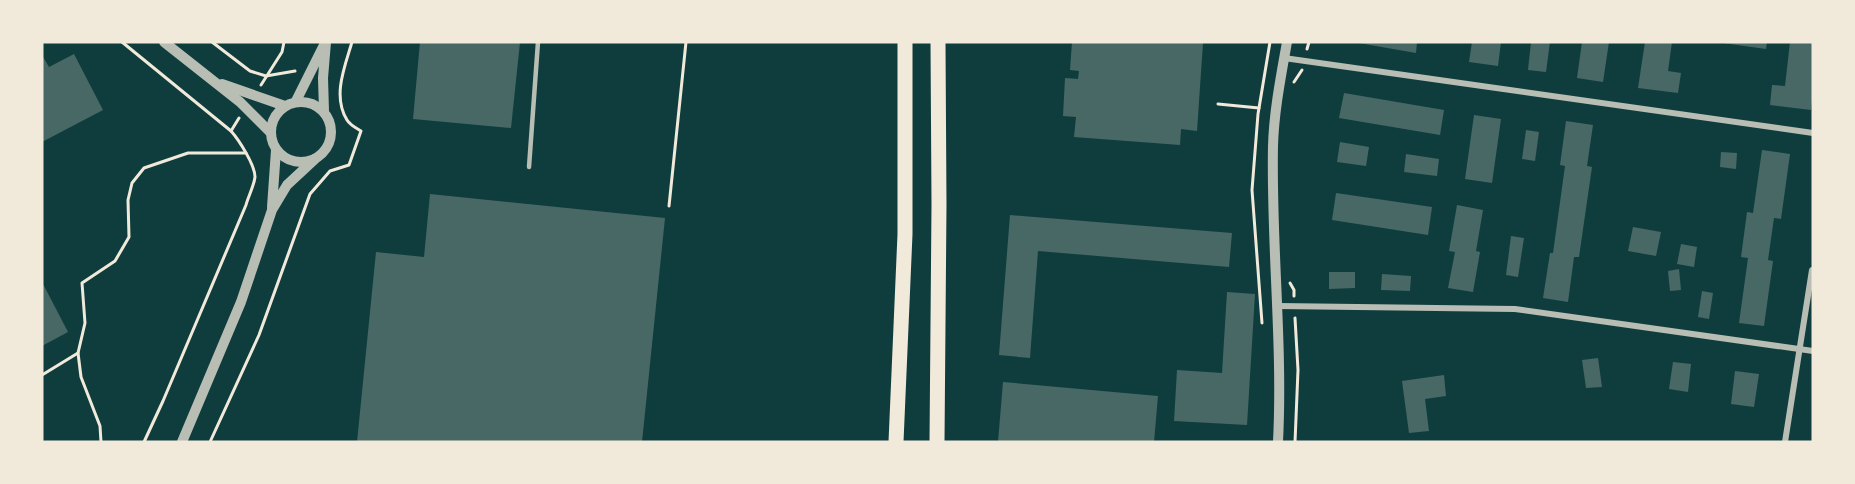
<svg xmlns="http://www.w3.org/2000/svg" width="1855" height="484" font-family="Helvetica,sans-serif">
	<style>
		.building { fill: #486865 }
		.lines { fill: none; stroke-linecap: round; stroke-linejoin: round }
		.path { stroke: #f1e9da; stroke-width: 3 }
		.service { stroke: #b8beb3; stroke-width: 4.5 }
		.minor { stroke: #b8beb3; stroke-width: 6 }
		.tertiary { stroke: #b8beb3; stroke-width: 10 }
		.primary { stroke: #f1e9da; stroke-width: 15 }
	</style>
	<rect width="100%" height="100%" fill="#0f3d3e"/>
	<g class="building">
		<path d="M420,42h100l-9,86 -98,-9z"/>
		<path d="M1072,42l131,1 -6,88 -16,-2 -1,16 -106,-8 2,-20 -13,-1 2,-38 13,1 1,-8 -9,-1z"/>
		<path d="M1353,42h64l-1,11z"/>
		<path d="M1472,42h29l-3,24 -29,-4z"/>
		<path d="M1531,42h19l-4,30 -18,-2z"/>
		<path d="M1582,42h27l-6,40 -26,-4z"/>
		<path d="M1645,42h27l-4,29 13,2 -3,20 -40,-5z"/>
		<path d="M1723,42h44l-1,7 -43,-6z"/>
		<path d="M1790,42h23v49l-2,19 -41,-5 2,-20 13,1z"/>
		<path d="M74,54l29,56 -61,32v-87l7,12z"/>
		<path d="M1344,93l100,17 -4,25 -101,-17z"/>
		<path d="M1474,115l27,4 -9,64 -27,-4z"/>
		<path d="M1566,121l27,4 -6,41 5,1 -13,90h-5l-6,45 -25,-4 7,-45h3l12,-87 -5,-1z"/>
		<path d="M1526,130l13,2 -4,29 -13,-2z"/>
		<path d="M1340,142l29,5 -3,19 -29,-4z"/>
		<path d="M1762,150l28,4 -9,65 -7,-1 -6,42 5,1 -9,65 -25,-3 9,-65 -7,-1 6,-45 6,1z"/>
		<path d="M1721,152l16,1 -1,16 -16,-2z"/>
		<path d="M1406,154l33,5 -2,17 -33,-4z"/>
		<path d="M1336,193l96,14 -4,28 -96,-15z"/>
		<path d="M430,194l235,24 -23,224h-285l19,-190 48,5z"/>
		<path d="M1457,205l26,5 -7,41 4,1 -7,40 -25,-4 7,-36 -6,-1z"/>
		<path d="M1010,215l222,18 -3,34 -191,-16 -8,107 -31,-3z"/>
		<path d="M1633,227l28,5 -5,24 -28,-5z"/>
		<path d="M1511,236l13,2 -6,39 -12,-2z"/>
		<path d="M1681,244l16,3 -3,20 -17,-3z"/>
		<path d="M1679,269l2,21 -11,1 -2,-20z"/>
		<path d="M1329,272h26v16l-26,1z"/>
		<path d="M1382,274l29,2 -1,15 -29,-1z"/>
		<path d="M42,282l26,50 -26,14z"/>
		<path d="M1702,291l11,2 -4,26 -11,-2z"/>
		<path d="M1227,292l28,2 -8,131 -73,-4 3,-51 45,3z"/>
		<path d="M1598,358l4,29 -16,1 -4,-28z"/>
		<path d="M1673,362l18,2 -3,28 -19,-3z"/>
		<path d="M1735,371l24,3 -5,33 -23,-3z"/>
		<path d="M1444,375l2,21 -21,3 4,32 -20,2 -7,-52z"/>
		<path d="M1003,382l155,14 -4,46h-156z"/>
	</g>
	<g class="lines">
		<g class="path">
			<path d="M122,42l109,89"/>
			<path d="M212,42l38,29 16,5 29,-5"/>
			<path d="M1307,49l2,-7"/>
			<path d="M1294,82l8,-12"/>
			<path d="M261,85l21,-33 2,-10"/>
			<path d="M1218,104l41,4"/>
			<path d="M669,206l17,-164"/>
			<path d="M1290,283l4,7v6"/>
			<path d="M1262,323l-10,-133 6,-76 12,-72"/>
			<path d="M42,375l36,-22"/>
			<path d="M101,442l-1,-16 -19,-49 -3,-24 7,-30 -3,-40 33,-22 14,-24 -1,-37 4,-17 12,-15 44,-15h58"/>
			<path d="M144,442l19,-41 83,-196c2,-8 8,-19 9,-28 0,-12 -16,-37 -24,-46l8,-13"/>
			<path d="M210,442l49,-107 51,-141 20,-23 19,-6 12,-34c-5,-3 -11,-6 -14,-11 -15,-24 -2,-54 5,-78"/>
			<path d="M1295,442l3,-72 -3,-52"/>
		</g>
		<path class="service" d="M529,167l9,-125"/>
		<g class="minor">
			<path d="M1284,58l529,75"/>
			<path d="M1278,306l237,3 298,42"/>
			<path d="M1785,442l27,-172"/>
		</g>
		<g class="tertiary">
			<path d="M164,42l76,60 30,30"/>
			<path d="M222,84l63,22"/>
			<path d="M296,101l28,-56"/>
			<circle cx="301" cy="132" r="30"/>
			<path d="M324,111l-1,-33 3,-36"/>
			<path d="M272,207l4,-57"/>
			<path d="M182,442l59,-140 31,-92 15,-25 28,-26"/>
			<path d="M1278,442c5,-99 -7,-197 -5,-296 1,-35 8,-70 14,-104"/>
		</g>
		<g class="primary">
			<path d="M896,442l9,-208v-192"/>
			<path d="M937,442l2,-237 -1,-163"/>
		</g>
	</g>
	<rect width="1855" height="484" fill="none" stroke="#f1e9da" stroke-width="87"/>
</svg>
